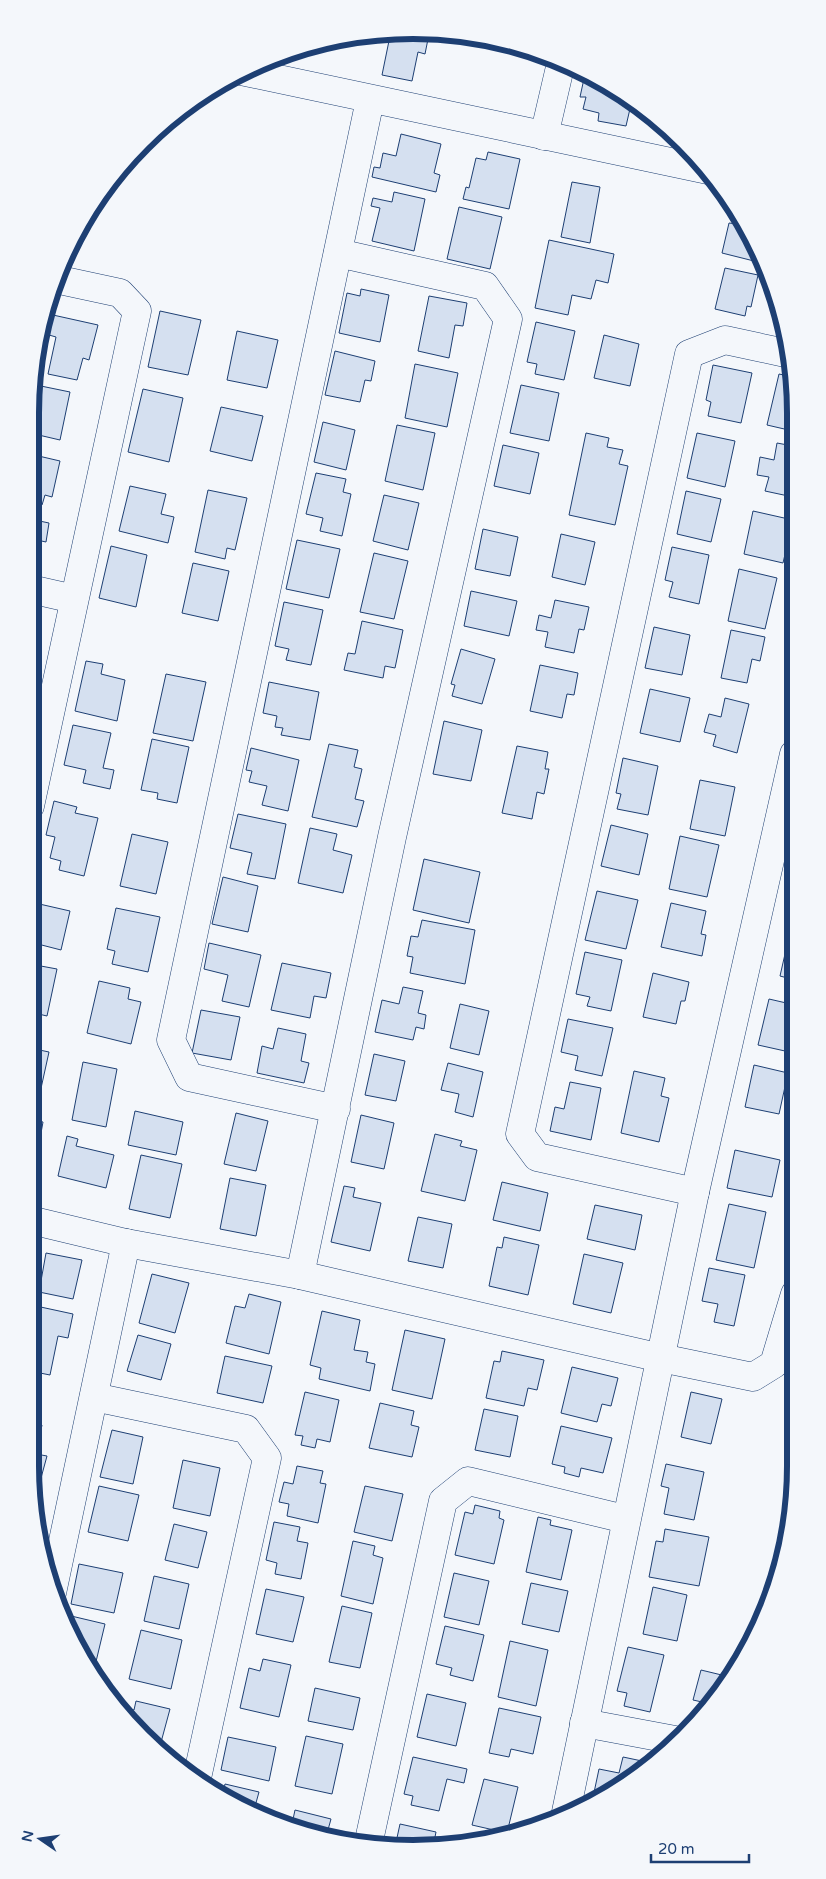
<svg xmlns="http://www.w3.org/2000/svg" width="826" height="1879" font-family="'Varela Round',sans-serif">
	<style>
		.building { fill: #d5e0f0; stroke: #1d3f73 }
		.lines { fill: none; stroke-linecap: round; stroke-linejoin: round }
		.minor-casing { stroke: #1d3f73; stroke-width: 29 }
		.minor { stroke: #f4f7fb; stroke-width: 28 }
		.rim { fill: none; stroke: #1d3f73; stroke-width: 6 }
	</style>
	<rect width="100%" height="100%" fill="#f4f7fb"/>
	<g class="building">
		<path d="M391,31l38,3 -4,20 -7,-2 -6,29 -30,-6z"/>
		<path d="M585,74l47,26 -6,26 -28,-5 1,-8 -16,-4 3,-12h-6z"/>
		<path d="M656,121l11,10 -13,-3z"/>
		<path d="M401,134l40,10 -7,29 6,2 -4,17 -64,-15 2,-10 6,1 3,-15 13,3z"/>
		<path d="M488,152l32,7 -11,50 -46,-10 3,-12 3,1 7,-30 10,2z"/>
		<path d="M572,182l28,5 -10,56 -29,-6z"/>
		<path d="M394,192l31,7 -11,52 -42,-10 8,-33 -9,-2 2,-8 19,4z"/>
		<path d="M459,207l43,10 -12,52 -43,-10z"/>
		<path d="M738,217l19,27 5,19 -40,-10 7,-30 8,1z"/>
		<path d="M549,240l65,14 -6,29 -12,-3 -5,19 -19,-4 -4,20 -33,-7z"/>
		<path d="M725,268l33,7 -7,32 -4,-1 -2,10 -30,-7z"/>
		<path d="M361,289l28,6 -9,47 -41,-9 8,-40 13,3z"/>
		<path d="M429,296l38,7 -4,23 -8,-1 -6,33 -31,-7z"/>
		<path d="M160,311l41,9 -13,55 -40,-8z"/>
		<path d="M53,315l45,10 -9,35 -6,-2 -6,22 -29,-6 8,-37 -7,-2z"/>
		<path d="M536,322l39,9 -11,49 -29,-6 2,-10 -10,-2z"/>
		<path d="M237,331l41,9 -11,48 -40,-8z"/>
		<path d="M604,335l35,9 -9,42 -36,-8z"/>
		<path d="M335,351l40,10 -4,20 -6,-1 -5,22 -35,-7z"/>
		<path d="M415,364l43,9 -11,54 -42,-9z"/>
		<path d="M713,365l39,8 -11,50 -33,-7 3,-14 -5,-2z"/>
		<path d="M779,374l14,3v54l-26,-6z"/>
		<path d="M36,385l34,7 -10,48 -30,-7v-20z"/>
		<path d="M521,385l38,8 -10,48 -39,-8z"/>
		<path d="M143,389l40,9 -14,64 -41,-10z"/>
		<path d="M221,407l42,9 -11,45 -42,-10z"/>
		<path d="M323,422l32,8 -9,40 -32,-8z"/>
		<path d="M397,425l38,8 -12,57 -38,-9z"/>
		<path d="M586,433l23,5 -2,9 16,3 -4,14 9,2 -13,59 -46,-10z"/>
		<path d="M697,433l38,8 -10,46 -38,-9z"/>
		<path d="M777,443l16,3v51l-28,-6 4,-14 -12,-2 3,-18 14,3z"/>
		<path d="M503,445l36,8 -9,41 -36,-8z"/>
		<path d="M30,454l30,7 -8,36 -7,-2 -3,10 -12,-3z"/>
		<path d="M316,473l30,6 -3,13 8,2 -9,42 -22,-5 3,-13 -17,-4z"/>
		<path d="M130,486l36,8 -5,20 13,3 -6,26 -49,-12z"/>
		<path d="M208,490l39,8 -12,52 -8,-2 -2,11 -30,-7z"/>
		<path d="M686,491l35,8 -10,43 -34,-8z"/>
		<path d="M384,495l35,8 -11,47 -35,-9z"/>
		<path d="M753,511l40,9 -10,43 -39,-9z"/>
		<path d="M30,519l19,4 -3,19 -9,-2 -6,27z"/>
		<path d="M483,529l35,8 -8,39 -35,-7z"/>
		<path d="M561,534l34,8 -10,43 -33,-8z"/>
		<path d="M297,540l43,9 -11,49 -43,-9z"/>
		<path d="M111,546l36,9 -11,52 -37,-9z"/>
		<path d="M672,547l37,8 -10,49 -30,-7 4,-15 -8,-2z"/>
		<path d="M374,553l34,8 -14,58 -34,-7z"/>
		<path d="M193,563l36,8 -11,50 -36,-8z"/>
		<path d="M739,569l38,9 -12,51 -37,-8z"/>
		<path d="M471,591l46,10 -8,35 -45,-10z"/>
		<path d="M555,600l34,7 -5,23 -5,-1 -5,24 -29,-6 3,-15 -12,-2 3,-15 12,3z"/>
		<path d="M284,602l39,8 -12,55 -25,-5 3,-11 -14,-3z"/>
		<path d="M362,621l41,9 -8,38 -10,-2 -2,12 -39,-8 4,-17 7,1z"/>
		<path d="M654,627l36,8 -8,40 -37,-7z"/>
		<path d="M731,630l34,7 -5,24 -8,-2 -5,24 -26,-5z"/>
		<path d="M461,649l34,10 -13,45 -30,-8 3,-11 -4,-1z"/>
		<path d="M86,661l17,3 -2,10 24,6 -8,41 -42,-10z"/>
		<path d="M540,665l38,8 -4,22 -7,-1 -5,24 -32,-7z"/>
		<path d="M166,674l40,8 -13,59 -40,-8z"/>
		<path d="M269,682l50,10 -9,48 -29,-5 2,-7 -8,-1 2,-11 -14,-3z"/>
		<path d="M650,689l40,9 -10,44 -40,-9z"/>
		<path d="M725,698l24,6 -12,49 -24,-7 3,-11 -12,-3 5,-18 12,3z"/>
		<path d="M444,721l38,9 -11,51 -38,-7z"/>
		<path d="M73,725l38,8 -8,35 11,2 -4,19 -27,-6 3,-13 -22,-5z"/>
		<path d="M152,739l37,8 -12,56 -20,-4 1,-6 -17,-3z"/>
		<path d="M329,744l29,6 -4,17 8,2 -7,30 9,2 -7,26 -45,-10z"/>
		<path d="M517,746l31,6 -3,17h4l-5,25 -7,-2 -5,27 -30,-6z"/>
		<path d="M251,748l48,12 -11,51 -26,-6 5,-19 -18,-4 3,-11 -6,-1z"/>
		<path d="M623,758l35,8 -10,49 -31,-6 4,-15 -5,-1z"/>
		<path d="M700,780l35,7 -10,49 -35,-7z"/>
		<path d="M54,801l23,6 -2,6 23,5 -14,58 -25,-6 2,-9 -11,-3 5,-21 -9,-2z"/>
		<path d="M238,814l48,10 -11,55 -28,-5 5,-21 -22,-5z"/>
		<path d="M611,825l37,9 -9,41 -38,-9z"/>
		<path d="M310,828l27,6 -4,16 19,5 -9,38 -45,-10z"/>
		<path d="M132,834l36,8 -12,52 -36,-8z"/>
		<path d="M680,836l39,9 -12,52 -38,-8z"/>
		<path d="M424,859l56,13 -11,51 -56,-13z"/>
		<path d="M223,877l35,9 -10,46 -36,-8z"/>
		<path d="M597,891l41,9 -12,49 -41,-9z"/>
		<path d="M35,903l35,8 -9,39 -31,-8v-18z"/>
		<path d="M671,903l35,8 -5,23 5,1 -4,21 -41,-9z"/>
		<path d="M116,908l44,9 -12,55 -36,-8 3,-13 -8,-2z"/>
		<path d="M422,920l53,10 -10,54 -55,-11 3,-16 -6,-1 4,-20 7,1z"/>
		<path d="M790,932l4,1 1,47 -15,-4z"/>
		<path d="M209,943l52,12 -12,52 -27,-6 6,-26 -24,-6z"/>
		<path d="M585,952l37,8 -11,51 -24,-5 3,-9 -14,-3z"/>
		<path d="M282,963l49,10 -5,25 -12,-2 -4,22 -39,-8z"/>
		<path d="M30,964l27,5 -10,47 -17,-4z"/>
		<path d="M653,973l36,9 -4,19h-4l-5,23 -33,-7z"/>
		<path d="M99,981l31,7 -2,11 13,3 -10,42 -44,-11z"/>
		<path d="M403,987l20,4 -5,22 8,2 -2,14 -8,-2 -3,13 -38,-8 7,-32 17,4z"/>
		<path d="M769,999l26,6 -1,48 -36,-8z"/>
		<path d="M460,1004l29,7 -10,44 -29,-7z"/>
		<path d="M201,1010l39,7 -9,43 -39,-7z"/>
		<path d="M568,1019l45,9 -11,48 -27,-6 3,-14 -17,-4z"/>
		<path d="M278,1028l28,6 -5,27 8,2 -5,20 -47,-10 5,-27 11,3z"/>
		<path d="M30,1048l19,4 -13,59 -6,-1z"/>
		<path d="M374,1054l31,7 -9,40 -31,-6z"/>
		<path d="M83,1062l34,7 -11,58 -34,-7z"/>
		<path d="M448,1063l35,9 -10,45 -18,-5 4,-18 -18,-4z"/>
		<path d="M754,1065l34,8 -9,41 -34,-7z"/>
		<path d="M634,1071l31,7 -4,18 8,2 -10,44 -38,-9z"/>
		<path d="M570,1082l31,6 -10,52 -41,-9 5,-24 9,2z"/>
		<path d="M135,1111l48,11 -7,33 -48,-10z"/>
		<path d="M236,1113l32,8 -12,50 -32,-7z"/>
		<path d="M361,1115l33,8 -10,46 -33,-7z"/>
		<path d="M30,1119l13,3 -4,22h-9z"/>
		<path d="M435,1134l27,7 -2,5 17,4 -12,51 -44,-10z"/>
		<path d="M67,1136l11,3 -2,7 38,9 -8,33 -48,-12z"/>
		<path d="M735,1150l45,10 -8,37 -45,-9z"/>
		<path d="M141,1155l41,9 -12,54 -41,-9z"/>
		<path d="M230,1178l36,7 -10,51 -36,-7z"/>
		<path d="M502,1182l46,11 -8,38 -47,-11z"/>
		<path d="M344,1186l11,2 -2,9 28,6 -11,48 -39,-9z"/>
		<path d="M729,1204l37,8 -12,56 -38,-8z"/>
		<path d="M595,1205l47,10 -7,35 -48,-11z"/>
		<path d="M418,1217l34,7 -9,44 -35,-7z"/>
		<path d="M504,1237l35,8 -11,50 -39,-9 8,-39 5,1z"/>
		<path d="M46,1253l36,7 -9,39 -34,-7z"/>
		<path d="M584,1254l39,9 -12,50 -38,-9z"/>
		<path d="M709,1268l36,7 -11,51 -20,-4 4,-18 -16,-3z"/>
		<path d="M152,1274l37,9 -14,50 -36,-10z"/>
		<path d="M249,1294l32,8 -12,52 -43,-11 9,-37 10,2z"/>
		<path d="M36,1306l37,8 -5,24 -10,-2 -8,39 -20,-4v-40z"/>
		<path d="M322,1311l38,9 -6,30 14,2 -2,10 9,2 -5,27 -51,-12 2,-11 -11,-3z"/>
		<path d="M405,1330l40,9 -13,60 -40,-9z"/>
		<path d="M138,1335l33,9 -10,36 -34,-9z"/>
		<path d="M502,1351l42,9 -7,30 -9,-2 -4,18 -38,-8 8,-37 6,1z"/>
		<path d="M225,1356l47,10 -9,37 -46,-10z"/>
		<path d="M572,1367l46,11 -7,28 -9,-2 -5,18 -36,-9z"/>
		<path d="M305,1392l34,8 -9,42 -13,-3 -2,9 -14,-3 2,-9 -8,-1z"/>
		<path d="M691,1392l31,7 -11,45 -30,-7z"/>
		<path d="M380,1403l34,8 -3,14 8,2 -7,30 -43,-9z"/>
		<path d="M484,1409l34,7 -8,41 -35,-7z"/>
		<path d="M30,1423l12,2 -6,29 11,2 -6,22 -9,-2z"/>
		<path d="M561,1426l51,12 -9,35 -22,-5 -2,9 -15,-4 1,-6 -13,-3z"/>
		<path d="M112,1430l31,7 -10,47 -33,-7z"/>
		<path d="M183,1460l37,8 -10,48 -37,-8z"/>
		<path d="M666,1464l38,8 -10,48 -30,-6 5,-26 -8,-2z"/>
		<path d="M297,1466l26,5 -3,12 6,1 -8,39 -31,-7 2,-12 -10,-2 5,-20 9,2z"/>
		<path d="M99,1486l40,9 -11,46 -40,-9z"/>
		<path d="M365,1486l38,8 -11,47 -38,-9z"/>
		<path d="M475,1505l25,6 -1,7 5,2 -10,44 -39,-9 10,-43 8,2z"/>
		<path d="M538,1517l13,3 -1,5 22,5 -11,50 -35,-8z"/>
		<path d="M274,1522l26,5 -3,14 11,2 -7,36 -26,-5 2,-11 -11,-3z"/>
		<path d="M174,1524l33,8 -9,36 -33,-8z"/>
		<path d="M665,1529l44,8 -10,49 -50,-9 7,-36 7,1z"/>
		<path d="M353,1541l22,5 -2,9 10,3 -10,46 -32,-8z"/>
		<path d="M79,1564l44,9 -9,40 -43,-9z"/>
		<path d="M454,1573l35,8 -10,44 -35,-8z"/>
		<path d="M154,1576l35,8 -10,45 -35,-8z"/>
		<path d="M531,1583l37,8 -9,41 -37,-8z"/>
		<path d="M653,1587l34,8 -10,46 -34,-7z"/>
		<path d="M266,1589l38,8 -11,45 -37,-8z"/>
		<path d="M342,1606l30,7 -12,55 -31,-6z"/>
		<path d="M67,1615l38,9 -11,46 -4,-1 -9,-12 -16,-35z"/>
		<path d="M445,1626l39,9 -11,46 -23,-6 2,-7 -16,-4z"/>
		<path d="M141,1630l41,10 -11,49 -42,-10z"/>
		<path d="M510,1641l38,9 -12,56 -38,-9z"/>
		<path d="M628,1647l36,8 -14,57 -26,-6 3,-13 -10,-2z"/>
		<path d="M263,1659l28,6 -12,52 -39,-9 9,-40 11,3z"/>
		<path d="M701,1670l29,7 -19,27 -18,-4z"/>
		<path d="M315,1688l45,10 -7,32 -45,-9z"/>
		<path d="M427,1694l39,9 -10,43 -39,-9z"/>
		<path d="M136,1701l34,8 -10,37 -38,-32 1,-6 11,2z"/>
		<path d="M499,1708l42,9 -8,37 -22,-5 -2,8 -20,-4z"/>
		<path d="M306,1736l37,8 -11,50 -37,-8z"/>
		<path d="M228,1737l48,10 -7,34 -48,-11z"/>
		<path d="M413,1757l54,12 -3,14 -17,-4 -8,32 -28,-6 2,-9 -9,-2z"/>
		<path d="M623,1757l19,4 -1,7 -37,30 -12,4 7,-33 20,4z"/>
		<path d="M484,1779l34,8 -11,46 -35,-8z"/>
		<path d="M225,1784l34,8 -5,18 -32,-12z"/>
		<path d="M295,1810l36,9 -5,18 -34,-13z"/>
		<path d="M400,1824l36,8 -3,15 -20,2 -18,-2z"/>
	</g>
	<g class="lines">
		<defs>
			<g id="minor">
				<path d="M241,71l467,99"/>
				<path d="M544,136l17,-73"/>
				<path d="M30,589l44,10"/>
				<path d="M30,806l107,-495 -17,-18 -65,-14"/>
				<path d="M336,1109l-147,-32 -18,-37 199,-940"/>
				<path d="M695,1192l-158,-35 -17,-23 169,-780 36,-14 65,14"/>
				<path d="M30,1220l96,23 174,32 361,83 92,19 21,-13 21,-70"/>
				<path d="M300,1275l92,-438 116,-518 -23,-33 -147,-33"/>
				<path d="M94,1397l152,32 21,29 -70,320"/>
				<path d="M52,1593l74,-350"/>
				<path d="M584,1723l91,17"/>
				<path d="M566,1812l129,-620 99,-438"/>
				<path d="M368,1845l75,-344 25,-20 157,38"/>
			</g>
		</defs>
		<use href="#minor" class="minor-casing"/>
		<use href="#minor" class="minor"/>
	</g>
	<path d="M0 0H826V1879H0ZM413 39H413A374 374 0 0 1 787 413V1466A374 374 0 0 1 413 1840H413A374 374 0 0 1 39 1466V413A374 374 0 0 1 413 39Z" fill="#f4f7fb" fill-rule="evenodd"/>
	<path class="rim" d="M413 39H413A374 374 0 0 1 787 413V1466A374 374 0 0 1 413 1840H413A374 374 0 0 1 39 1466V413A374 374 0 0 1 413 39Z"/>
	<g transform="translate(40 1839) rotate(283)" stroke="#f4f7fb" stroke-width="4" paint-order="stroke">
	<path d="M0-4L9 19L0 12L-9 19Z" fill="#1d3f73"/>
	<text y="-8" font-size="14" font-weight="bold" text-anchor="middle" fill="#1d3f73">N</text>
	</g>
	<path d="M651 1854v8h98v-8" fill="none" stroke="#1d3f73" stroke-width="2.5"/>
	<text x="658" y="1854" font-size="15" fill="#1d3f73" stroke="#f4f7fb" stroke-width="4" paint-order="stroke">20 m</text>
</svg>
